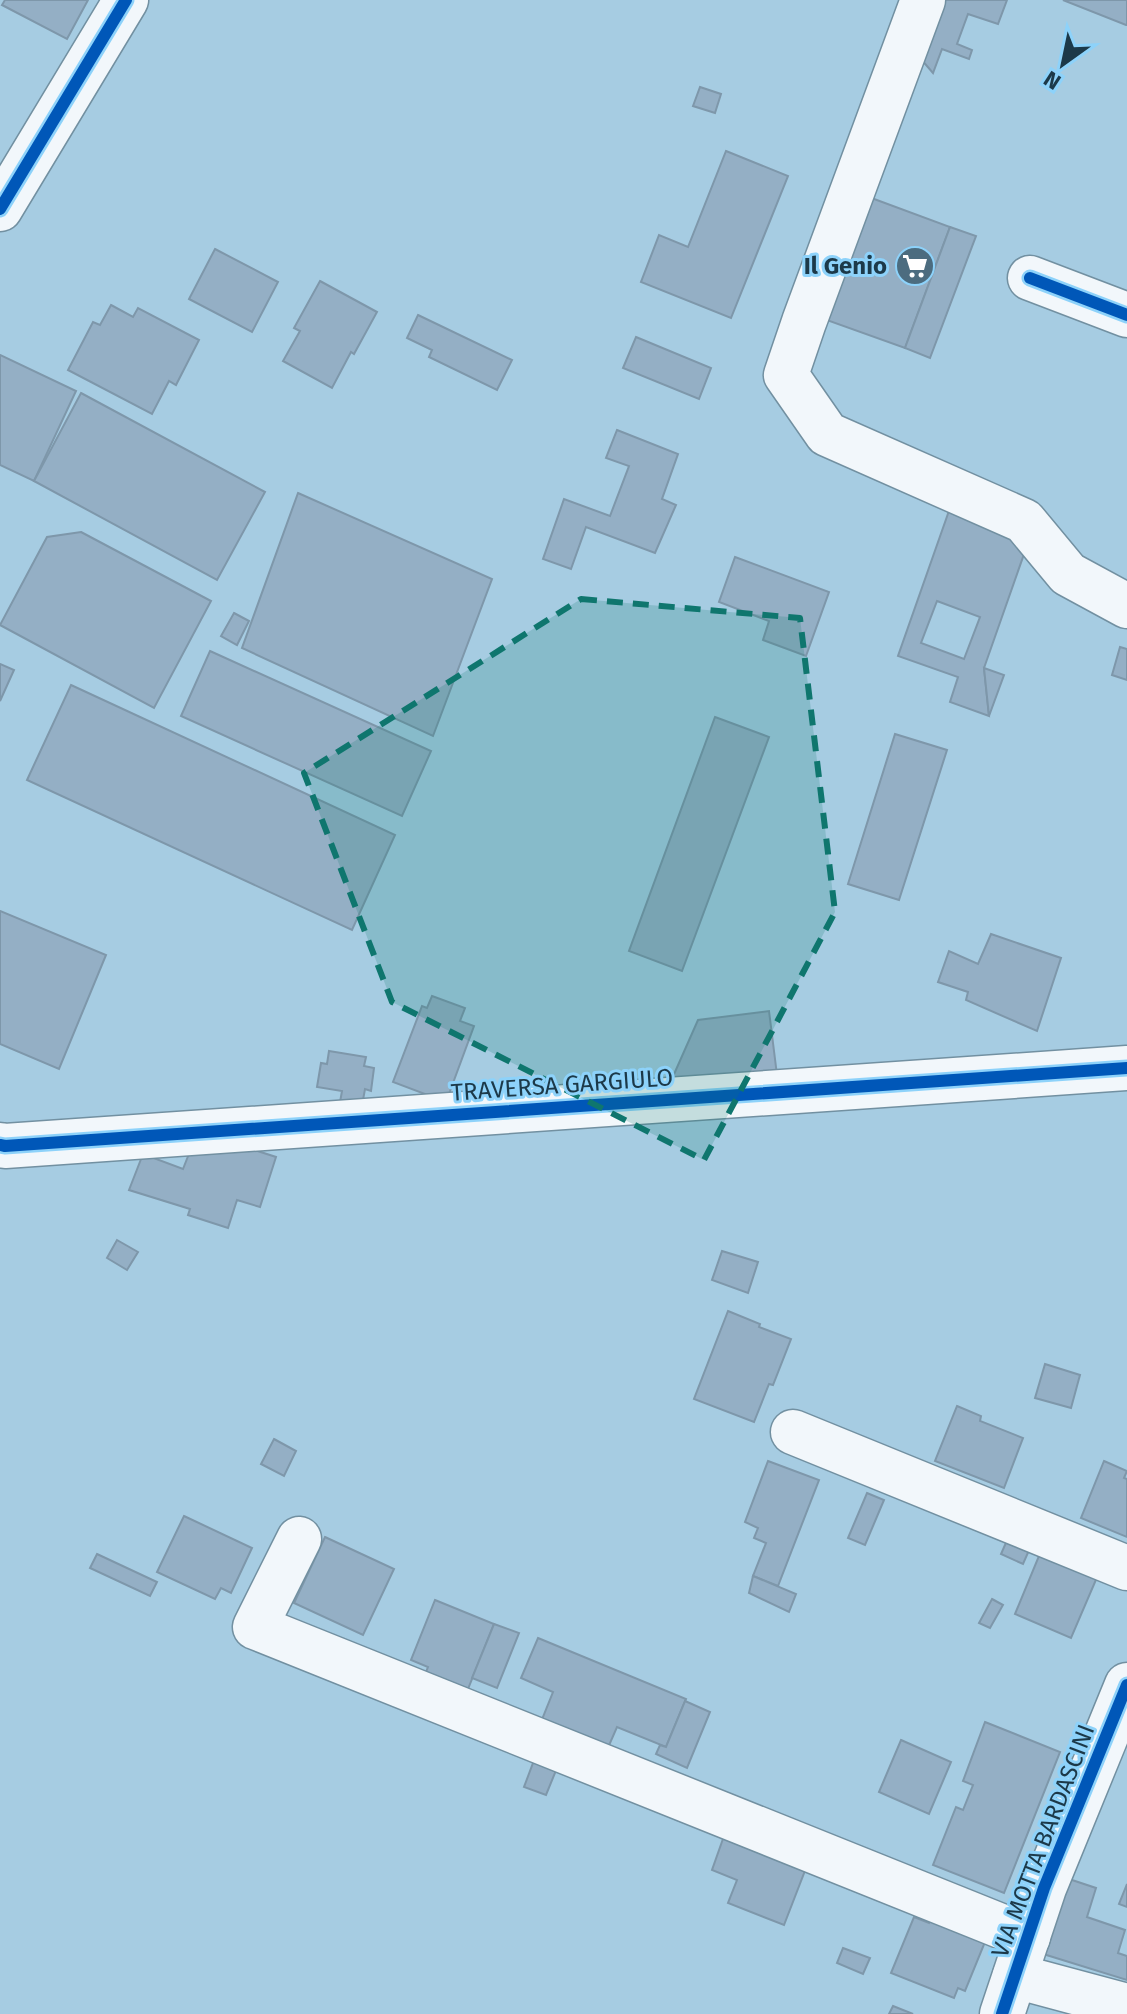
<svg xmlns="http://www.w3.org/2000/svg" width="1127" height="2014" font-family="'Fira Sans',sans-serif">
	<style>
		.building { fill: #94afc5; stroke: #7e97aa; stroke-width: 2; fill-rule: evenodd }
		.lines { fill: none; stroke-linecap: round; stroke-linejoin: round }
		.minor-casing { stroke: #7290a1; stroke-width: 47 }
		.minor { stroke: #f2f7fb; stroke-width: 44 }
		.cycleway-casing { stroke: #8dd2fa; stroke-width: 17 }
		.cycleway { stroke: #0057b8; stroke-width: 12 }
		.marked { fill: #0f766e; fill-opacity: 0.2; stroke: #0f766e; stroke-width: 6; stroke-dasharray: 16 10; stroke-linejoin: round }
		.labels { text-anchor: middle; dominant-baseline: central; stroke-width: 6; stroke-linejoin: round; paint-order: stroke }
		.poi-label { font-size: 24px; font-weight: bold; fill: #1c3949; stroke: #8dd2fa; text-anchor: end }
		.street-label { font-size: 24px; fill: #1c3949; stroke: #8dd2fa }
	</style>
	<rect width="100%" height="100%" fill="#a6cce2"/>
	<g class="building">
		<path d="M5,0h83l-21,39 -65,-34z"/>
		<path d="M932,0h75l-9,24 -30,-10 -11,30 15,6 -3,9 -27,-10 -9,24 -19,-22z"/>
		<path d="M1063,0h64v25h-1z"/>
		<path d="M700,87l21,7 -6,19 -22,-7z"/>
		<path d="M726,151l62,25 -57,142 -90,-36 18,-47 29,12z"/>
		<path d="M866,196l84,31 -45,121 -84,-30z"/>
		<path d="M950,227l26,9 -46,122 -25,-10z"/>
		<path d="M215,249l63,33 -26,50 -63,-33z"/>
		<path d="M320,281l57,31 -23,42 -3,-2 -19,36 -49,-27 17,-30 -6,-3z"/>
		<path d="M111,305l22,12 5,-9 61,32 -23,45 -7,-4 -17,33 -84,-44 25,-48 7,3z"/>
		<path d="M418,315l94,45 -15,30 -68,-33 3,-7 -25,-12z"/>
		<path d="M636,337l75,31 -12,31 -76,-31z"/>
		<path d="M0,355l76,36 -42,90 -34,-16z"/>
		<path d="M81,393l184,99 -48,88 -183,-99z"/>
		<path d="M617,430l61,24 -16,45 14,6 -21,48 -69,-26 -15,42 -28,-10 21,-60 46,17 19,-50 -23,-8z"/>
		<path d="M298,493l194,86 -59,157 -191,-88z"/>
		<path d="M950,508l80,29 -46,131 5,48 -39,-14 8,-25 -60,-21zM937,601l43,16 -16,42 -43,-16z"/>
		<path d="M81,532l130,69 -57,107 -154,-83 47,-88z"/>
		<path d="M735,557l94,35 -23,64 -43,-16 6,-19 -50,-19z"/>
		<path d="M234,613l15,8 -12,24 -16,-9z"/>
		<path d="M1120,647l7,2v31l-15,-5z"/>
		<path d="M210,651l221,100 -29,65 -221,-100z"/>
		<path d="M0,664l14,6 -14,31z"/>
		<path d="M984,668l20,7 -15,41z"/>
		<path d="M71,685l324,150 -43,95 -325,-150z"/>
		<path d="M715,717l54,20 -87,234 -53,-20z"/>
		<path d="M895,734l52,16 -48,150 -51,-16z"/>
		<path d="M0,911l106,44 -47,114 -59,-25z"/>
		<path d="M991,934l70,24 -24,73 -71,-31 2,-8 -30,-10 11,-31 29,13z"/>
		<path d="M432,996l33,12 -5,13 14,5 -28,76 -53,-20 29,-76 5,2z"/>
		<path d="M769,1011l8,64 -106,6 27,-61z"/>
		<path d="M329,1051l37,6 -2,9 10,2 -3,23 -6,-2 -4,22 -22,-3 3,-17 -25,-4 4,-24 6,1z"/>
		<path d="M196,1136l49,11 31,10 -16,50 -23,-7 -9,28 -40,-13 2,-6 -61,-19 14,-36 40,15z"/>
		<path d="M117,1240l21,12 -11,18 -20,-12z"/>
		<path d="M722,1251l36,11 -10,31 -36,-13z"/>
		<path d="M728,1311l32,13 -1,3 32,12 -18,46 -4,-1 -15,38 -60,-23z"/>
		<path d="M1045,1364l35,11 -9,33 -36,-10z"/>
		<path d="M957,1406l24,10 -1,5 43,17 -19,50 -69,-27z"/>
		<path d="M274,1439l22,12 -12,25 -23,-12z"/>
		<path d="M768,1461l51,19 -41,106 -25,-10 13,-33 -12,-5 4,-10 -13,-6z"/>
		<path d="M1104,1461l23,10 -3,7 3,1v58l-46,-19z"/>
		<path d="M867,1493l17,7 -19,45 -17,-7z"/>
		<path d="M184,1516l68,32 -21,45 -10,-5 -6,11 -58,-27z"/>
		<path d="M1012,1529l22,10 -11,25 -22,-10z"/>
		<path d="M325,1537l69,32 -31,66 -69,-32z"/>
		<path d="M1041,1551l57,24 -27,63 -56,-24z"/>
		<path d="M97,1554l60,28 -7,14 -60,-28z"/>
		<path d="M753,1576l43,18 -7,18 -40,-19z"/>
		<path d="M992,1599l11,6 -13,23 -11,-5z"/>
		<path d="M435,1600l59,24 -26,65 -42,-17 2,-5 -17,-7z"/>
		<path d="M494,1624l25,9 -22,55 -25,-10z"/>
		<path d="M538,1638l148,61 -20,48 -49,-20 -10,23 -66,-28 12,-30 -32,-14z"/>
		<path d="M685,1701l25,11 -23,56 -31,-14 4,-9 6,2z"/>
		<path d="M985,1722l75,30 -56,141 -71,-28 23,-58 7,3 10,-25 -10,-4z"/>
		<path d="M901,1740l50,22 -22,52 -50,-22z"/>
		<path d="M536,1755l23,8 -13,32 -22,-8z"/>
		<path d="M724,1836l82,32 -22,57 -56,-22 9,-23 -25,-10z"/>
		<path d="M1063,1877l33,11 -9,29 38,13 -7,23 9,3v24l-87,-27z"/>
		<path d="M1127,1884v23l-8,-3z"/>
		<path d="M932,1915l55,22 -22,54 -7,-3 -4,10 -63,-25 23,-56 15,6z"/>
		<path d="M843,1948l27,10 -7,16 -26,-11z"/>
		<path d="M893,2006l20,8h-24z"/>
	</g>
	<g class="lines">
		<defs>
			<g id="minor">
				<path d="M923,0l-119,322 -18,53 41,59 197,87 44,53 59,32"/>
				<path d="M0,209l126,-209"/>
				<path d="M1030,278l97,37"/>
				<path d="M0,1145l5,1 1122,-78"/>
				<path d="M793,1432l334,136"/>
				<path d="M299,1539l-44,88 773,310"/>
				<path d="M1015,1976l112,30"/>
				<path d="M1002,2014l42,-126 83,-203"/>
			</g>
		</defs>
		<use href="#minor" class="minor-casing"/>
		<use href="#minor" class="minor"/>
		<defs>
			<g id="cycleway">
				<path d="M0,209l126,-209"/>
				<path d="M1030,278l97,37"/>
				<path d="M0,1145l5,1 1122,-78"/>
				<path d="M1002,2014l42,-126 83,-203"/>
			</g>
		</defs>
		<use href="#cycleway" class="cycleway-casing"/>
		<use href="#cycleway" class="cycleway"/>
	</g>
	<path class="marked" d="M581,599l219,19 35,294 -131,248 -312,-158 -88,-229z"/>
	<defs>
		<symbol id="supermarket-disc" viewBox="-11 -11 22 22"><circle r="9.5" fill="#4c6c7f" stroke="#8dd2fa"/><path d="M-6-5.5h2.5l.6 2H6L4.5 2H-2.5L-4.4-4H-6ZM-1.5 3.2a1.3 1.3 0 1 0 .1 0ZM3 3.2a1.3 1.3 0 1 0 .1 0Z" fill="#fff"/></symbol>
	</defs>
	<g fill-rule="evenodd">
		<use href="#supermarket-disc" x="893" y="244" width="44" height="44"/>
	</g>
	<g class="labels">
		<g class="poi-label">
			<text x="887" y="266">Il Genio</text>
		</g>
		<g class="street-label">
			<text transform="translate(562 1085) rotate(-4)">TRAVERSA GARGIULO</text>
			<text transform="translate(1043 1841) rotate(-69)">VIA MOTTA BARDASCINI</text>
		</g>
	</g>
	<g transform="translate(1063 64) rotate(213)" stroke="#8dd2fa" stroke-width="6" paint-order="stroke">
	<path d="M0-6L14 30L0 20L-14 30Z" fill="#1c3949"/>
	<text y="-12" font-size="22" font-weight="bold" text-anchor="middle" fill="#1c3949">N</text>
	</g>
</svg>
